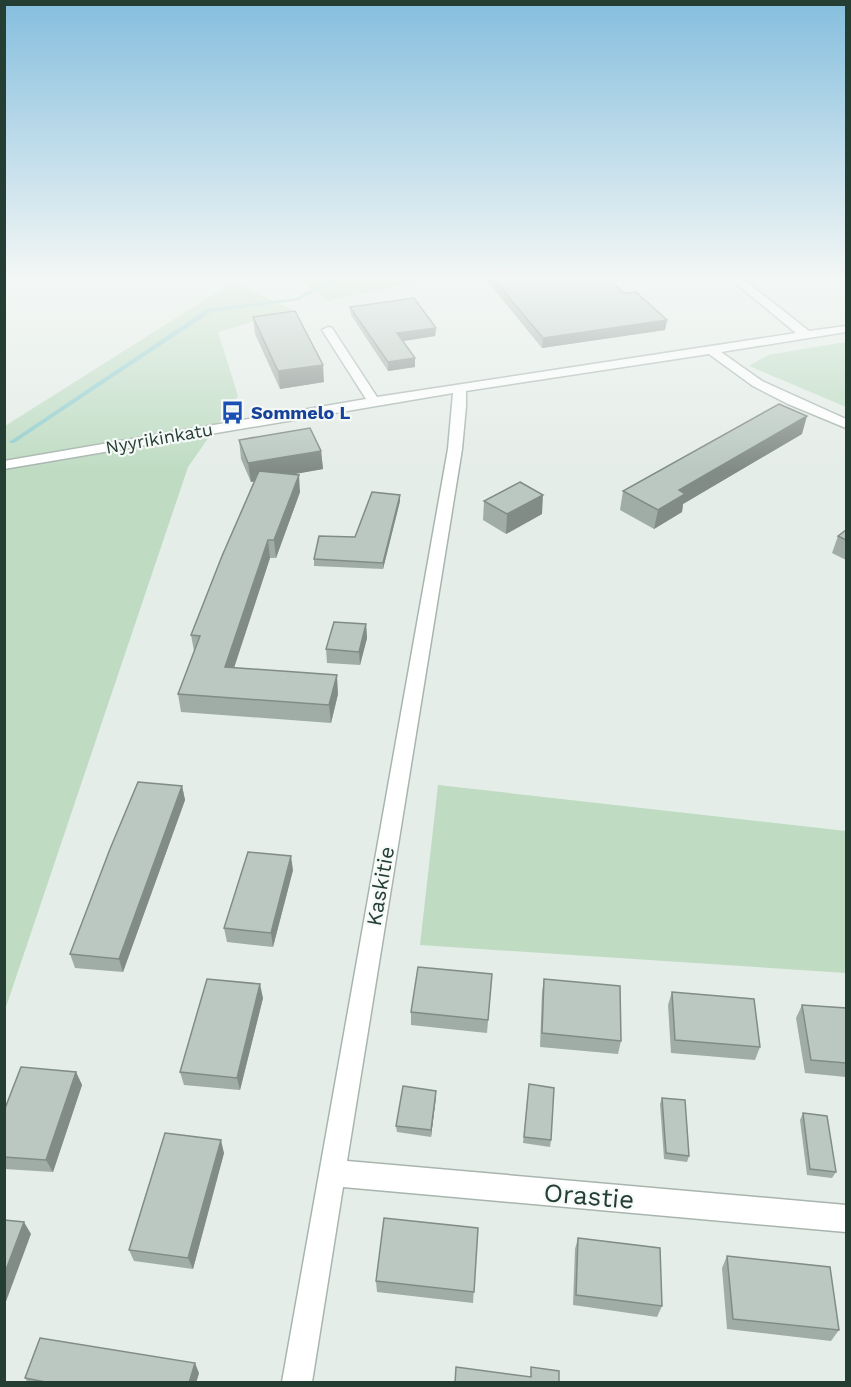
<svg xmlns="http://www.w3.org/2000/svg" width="851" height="1387" font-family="'Work Sans',sans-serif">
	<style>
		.green { fill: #bfdcc3 }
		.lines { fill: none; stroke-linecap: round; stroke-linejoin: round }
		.stream { fill: #91cdce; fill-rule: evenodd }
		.minor-casing { stroke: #a8b5ae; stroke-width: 3 }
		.minor { fill: #fff; fill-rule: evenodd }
		.wall { fill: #a0aca6 }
		.shaded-wall { fill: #828c87 }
		.building { fill: #bac8c1; stroke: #828c87; stroke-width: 1.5 }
		.labels { text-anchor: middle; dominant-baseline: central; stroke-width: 4.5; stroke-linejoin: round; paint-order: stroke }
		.far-transit-label { font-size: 18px; font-weight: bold; fill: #164399; stroke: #f5f9f7; text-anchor: start }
		.far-street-label { font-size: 18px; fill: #253e34; stroke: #f5f9f7 }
		.street-label { font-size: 21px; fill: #253e34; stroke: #f5f9f7 }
		.near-street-label { font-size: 26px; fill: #253e34; stroke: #f5f9f7 }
	</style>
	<rect width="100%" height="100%" fill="#e5ede8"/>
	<g class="green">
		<path d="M294,276h138l-3,3 -101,22z"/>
		<path d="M233,282l59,28 -74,22 20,64 -50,71 -183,543v-584z"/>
		<path d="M846,342v65l-97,-41 19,-11z"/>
		<path d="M438,785l408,46v142l-426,-28z"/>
	</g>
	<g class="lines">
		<path class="stream" d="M337,276h7l-45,24 -88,12 -197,131h-4l-1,-1 198,-133 89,-11z"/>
		<defs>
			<path id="minor" d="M727,276h12l70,55 37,-5v6l-125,20 41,29 84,38v9l-58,-24 -35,-18 -44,-32 -243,37v15l-4,43 -115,712 499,44v27l-503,-45 -31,195h-30l166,-933 5,-56 -449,76v-8l362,-62 -44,-69 6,-3 4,1 45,69 419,-64z"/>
		</defs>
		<use href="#minor" class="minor-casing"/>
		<use href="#minor" class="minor"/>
	</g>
	<g class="wall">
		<path d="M483,276h122l19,17 43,27 -2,10 -123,18z"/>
		<path d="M350,307l86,21 -1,8 -32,5 12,26 -27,4 -37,-56z"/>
		<path d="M253,317l71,65 -44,7 -25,-55z"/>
		<path d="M802,434l-119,70 -1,8 -28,17 -34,-19 3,-19z"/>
		<path d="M239,440l82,11 2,18 -30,5 7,18 -24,66h-6l-36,110 104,26 -7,29 -150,-11 -3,-18 16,-43 -3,-16 64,-154 -4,1 -10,-23z"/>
		<path d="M400,501l-17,68 -69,-3v-7l41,-22z"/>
		<path d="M484,501l58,13 -36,20 -23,-14z"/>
		<path d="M846,530v30l-14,-7 6,-17z"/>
		<path d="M366,624l1,14 -7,27 -33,-2 -1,-14z"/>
		<path d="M182,786l3,14 -62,172 -48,-4 -5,-14z"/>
		<path d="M293,870l-20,77 -46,-5 -3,-14z"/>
		<path d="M492,974l-5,59 -76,-8v-13z"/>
		<path d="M544,979l77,62 -3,13 -78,-7 2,-55z"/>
		<path d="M672,992l88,55 -5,13 -84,-7 -3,-48z"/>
		<path d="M263,998l-23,92 -56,-5 -4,-13z"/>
		<path d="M802,1005l44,3v69l-41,-4 -9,-55z"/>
		<path d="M76,1072l6,13 -29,87 -49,-3v-58z"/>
		<path d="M529,1084l22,56 -1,7 -27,-4z"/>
		<path d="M436,1097l-5,40 -34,-5 -1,-6z"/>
		<path d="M662,1098l27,58 -2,6 -23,-3 -4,-55z"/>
		<path d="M803,1113l33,59 -4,6 -25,-3 -7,-55z"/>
		<path d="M224,1153l-31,116 -59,-8 -5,-11z"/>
		<path d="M478,1228l-5,75 -96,-11 -1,-11z"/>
		<path d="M578,1238l84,68 -5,11 -84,-12 2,-56z"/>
		<path d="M727,1256l112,74 -8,11 -104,-12 -5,-61z"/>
		<path d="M199,1373l-3,10h-168l-3,-5z"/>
	</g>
	<g class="shaded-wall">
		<path d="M667,320l-2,10 -123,18 1,-10z"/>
		<path d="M436,328l-1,8 -37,6 -1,-9z"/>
		<path d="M415,358v9l-27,4v-9z"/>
		<path d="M323,365l1,17 -44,7 -2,-18z"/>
		<path d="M807,416l-5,18 -119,70 -1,8 -28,17 4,-19 21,-20z"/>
		<path d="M321,451l2,18 -72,13 -3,-19z"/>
		<path d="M299,475l1,17 -24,66 -2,-18z"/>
		<path d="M400,495v6l-17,68v-6z"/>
		<path d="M543,495l-1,19 -36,20 1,-20z"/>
		<path d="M268,540l2,18 -42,128 -3,-19z"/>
		<path d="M366,624l1,14 -7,27 -1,-13z"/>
		<path d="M337,675l1,19 -7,29 -2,-18z"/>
		<path d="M182,786l3,14 -62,172 -4,-13z"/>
		<path d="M291,856l2,14 -20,77 -2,-14z"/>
		<path d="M260,984l3,14 -23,92 -3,-12z"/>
		<path d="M76,1072l6,13 -29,87 -7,-12z"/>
		<path d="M436,1091v6l-5,40v-7z"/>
		<path d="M221,1140l3,13 -31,116 -5,-11z"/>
		<path d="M24,1222l7,12 -27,73v-32z"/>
		<path d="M195,1363l4,10 -3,10h-7z"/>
	</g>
	<g class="building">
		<path d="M491,276h114l19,17 12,-1 31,28 -124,18z"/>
		<path d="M414,298l22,30 -39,5 18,25 -27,4 -38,-55z"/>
		<path d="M295,311l28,54 -45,6 -25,-54z"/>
		<path d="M779,404l28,12 -128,74 6,4 -27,16 -35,-19z"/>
		<path d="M310,428l11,23 -73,12 -9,-23z"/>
		<path d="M259,471l40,4 -25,65h-6l-43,127 112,8 -8,30 -151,-11 22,-58 -9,-1 31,-79z"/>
		<path d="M520,482l23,13 -36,19 -23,-13z"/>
		<path d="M372,492l28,3 -17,68 -69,-4 5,-23 36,1z"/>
		<path d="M846,530v10l-8,-4z"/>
		<path d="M334,622l32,2 -7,28 -33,-3z"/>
		<path d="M138,782l44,4 -63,173 -49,-5 40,-105z"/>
		<path d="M248,852l43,4 -20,77 -47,-5z"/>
		<path d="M418,967l74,7 -4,46 -77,-8z"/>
		<path d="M207,979l53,5 -23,94 -57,-6z"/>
		<path d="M544,979l76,7 1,55 -79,-8z"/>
		<path d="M672,992l82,7 6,48 -85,-7z"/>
		<path d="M802,1005l44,3v55l-35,-3z"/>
		<path d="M21,1067l55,5 -30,88 -42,-3v-46z"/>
		<path d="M529,1084l25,4 -3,52 -27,-3z"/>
		<path d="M403,1086l33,5 -5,39 -35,-4z"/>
		<path d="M662,1098l23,2 4,56 -23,-3z"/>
		<path d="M803,1113l24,3 9,56 -26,-3z"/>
		<path d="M165,1133l56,7 -33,118 -59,-8z"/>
		<path d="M384,1218l94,10 -4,64 -98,-11z"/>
		<path d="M4,1220l20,2 -20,53z"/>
		<path d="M578,1238l82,10 2,58 -86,-11z"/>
		<path d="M727,1256l103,11 9,63 -106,-11z"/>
		<path d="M40,1338l155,25 -6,20h-138l-26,-5z"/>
		<path d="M456,1367l75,10v-10l28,4v12h-104z"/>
	</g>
	<linearGradient id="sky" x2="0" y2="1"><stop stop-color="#85bede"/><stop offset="0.59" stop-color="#f3f7f5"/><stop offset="1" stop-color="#f3f7f5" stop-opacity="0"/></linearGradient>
	<rect width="851" height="470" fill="url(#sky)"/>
	<defs>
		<symbol id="bus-bare" viewBox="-9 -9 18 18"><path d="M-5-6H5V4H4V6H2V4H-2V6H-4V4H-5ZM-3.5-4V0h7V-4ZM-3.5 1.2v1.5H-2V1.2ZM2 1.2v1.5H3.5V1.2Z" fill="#1a4fb4" stroke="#f5f9f7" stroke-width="2.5" paint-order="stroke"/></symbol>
	</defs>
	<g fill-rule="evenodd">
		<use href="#bus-bare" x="216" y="396" width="33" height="33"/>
	</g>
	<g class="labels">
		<g class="far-transit-label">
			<text x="251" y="412">Sommelo L</text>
		</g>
		<g class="far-street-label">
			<text transform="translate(159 438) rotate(-10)">Nyyrikinkatu</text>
		</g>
		<g class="street-label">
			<text transform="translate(380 886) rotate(-80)">Kaskitie</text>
		</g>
		<g class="near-street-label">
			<text transform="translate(589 1196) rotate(5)">Orastie</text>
		</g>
	</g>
	<rect width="851" height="1387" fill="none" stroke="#253e34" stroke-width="12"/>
</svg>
